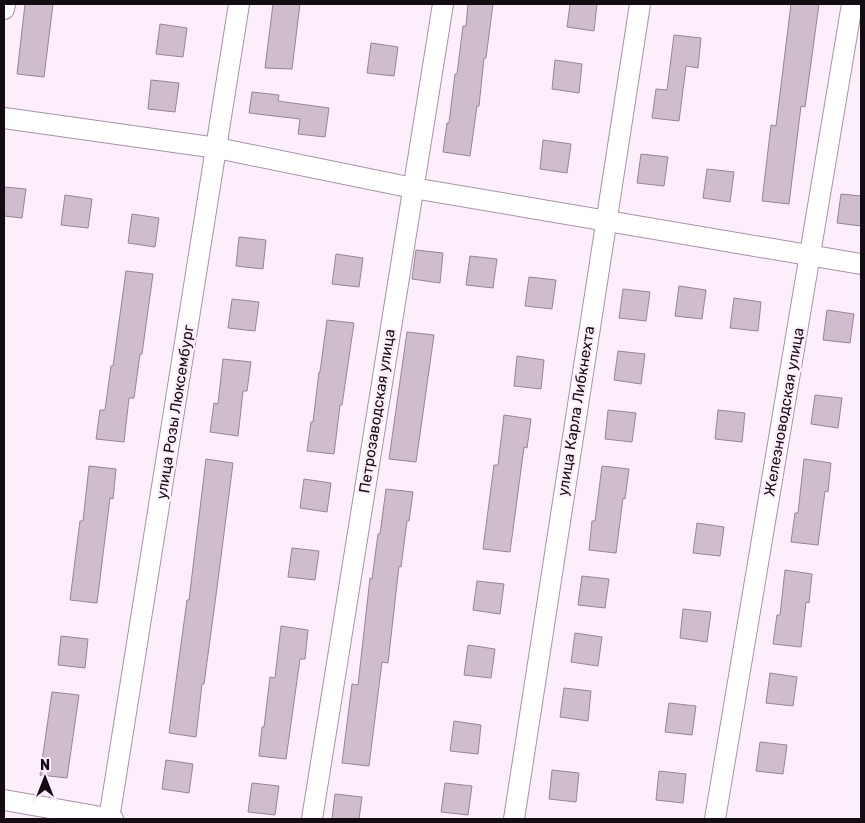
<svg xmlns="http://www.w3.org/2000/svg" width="865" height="823" font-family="Rubik,sans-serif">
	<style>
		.building { fill: #cfbdcd; stroke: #978595 }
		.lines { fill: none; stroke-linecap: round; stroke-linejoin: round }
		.minor-casing { stroke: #a594a4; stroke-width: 22 }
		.minor { stroke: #fff; stroke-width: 20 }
		.labels { text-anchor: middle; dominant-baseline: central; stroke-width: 5; stroke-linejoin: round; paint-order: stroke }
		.street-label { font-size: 15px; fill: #130d13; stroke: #fdeefb }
	</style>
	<rect width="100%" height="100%" fill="#fdeefb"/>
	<g class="building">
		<path d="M25,4h28l-9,73 -27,-3z"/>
		<path d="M273,4h27l-8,65 -27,-1z"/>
		<path d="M468,4h25l-7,54h-2l-5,48h-2l-7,50 -27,-4 4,-29h2l6,-49h2l6,-48h3z"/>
		<path d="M570,4h27l-3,27 -27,-4z"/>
		<path d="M791,4h28l-14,103 -4,-1 -12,98 -27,-3 9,-76 5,1z"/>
		<path d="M160,24l27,4 -4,29 -27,-3z"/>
		<path d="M674,35l27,3 -3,30 -12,-2 -7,55 -27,-3 4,-29 11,1z"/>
		<path d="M371,43l27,4 -4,29 -27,-3z"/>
		<path d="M555,60l27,4 -3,29 -27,-4z"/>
		<path d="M151,80l28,3 -4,29 -27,-3z"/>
		<path d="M252,92l27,3 -1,6 51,7 -4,29 -27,-3 2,-15 -51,-6z"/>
		<path d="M543,140l28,4 -4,29 -27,-4z"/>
		<path d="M641,154l27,3 -4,29 -27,-3z"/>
		<path d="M707,169l27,3 -4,30 -27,-4z"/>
		<path d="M4,187l22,2 -4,29 -18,-2z"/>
		<path d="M841,194l20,2v30l-24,-3z"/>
		<path d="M65,195l27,4 -4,29 -27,-3z"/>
		<path d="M132,214l27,4 -4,29 -27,-4z"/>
		<path d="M239,237l27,3 -3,29 -27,-3z"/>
		<path d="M416,250l27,3 -3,30 -28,-4z"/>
		<path d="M336,254l27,4 -4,29 -27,-3z"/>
		<path d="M470,256l27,3 -4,29 -27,-3z"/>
		<path d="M126,271l27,3 -11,80h-2l-6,44h-5l-5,44 -28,-3 4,-29h5l6,-44h2z"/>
		<path d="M529,277l27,3 -4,29 -27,-3z"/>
		<path d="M679,286l27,4 -4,29 -27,-3z"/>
		<path d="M623,289l27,3 -4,29 -27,-3z"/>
		<path d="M734,298l27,4 -3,29 -28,-3z"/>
		<path d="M232,299l27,3 -4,29 -27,-3z"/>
		<path d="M827,310l27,4 -4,29 -27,-3z"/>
		<path d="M327,320l27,3 -12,82h-2l-6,49 -27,-3 4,-29h2l6,-50h1z"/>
		<path d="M407,332l27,3 -18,127 -27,-3z"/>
		<path d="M618,351l27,3 -4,30 -27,-4z"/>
		<path d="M517,356l27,4 -3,29 -27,-3z"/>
		<path d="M223,359l28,3 -4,29h-4l-5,45 -28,-4 4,-29 4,1z"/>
		<path d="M815,395l27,3 -4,30 -27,-4z"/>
		<path d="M608,410l28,3 -4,29 -27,-3z"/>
		<path d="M718,410l27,3 -3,29 -27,-3z"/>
		<path d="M504,415l27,4 -4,29 -3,-1 -14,105 -27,-3 11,-84h4z"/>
		<path d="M206,459l27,4 -16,125 -13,96h-2l-6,53 -27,-4 18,-133h2z"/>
		<path d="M804,459l27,4 -3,29 -3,-1 -7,54 -27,-3 4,-29h3z"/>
		<path d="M89,466l27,3 -3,30 -3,-1 -13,105 -27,-3 10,-79h3z"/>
		<path d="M602,466l27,3 -4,30 -2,-1 -7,55 -27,-3 3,-29h3z"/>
		<path d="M304,479l27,4 -4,29 -27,-4z"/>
		<path d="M386,489l27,3 -4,29h-2l-6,46 -2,-1 -11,97 -6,-1 -13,104 -27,-3 10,-79 6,1 12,-107 2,1 6,-45h2z"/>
		<path d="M697,523l27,4 -4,29 -27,-3z"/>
		<path d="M292,548l27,3 -4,29 -27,-3z"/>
		<path d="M785,570l27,4 -3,29 -3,-1 -5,45 -28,-3 4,-29h3z"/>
		<path d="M582,576l27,3 -4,29 -27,-3z"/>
		<path d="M477,581l27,3 -4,30 -27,-4z"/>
		<path d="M683,609l28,3 -4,30 -27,-4z"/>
		<path d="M281,626l27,4 -3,29h-5l-14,100 -27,-3 3,-29h2l6,-50 5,1z"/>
		<path d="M575,633l27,4 -4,29 -27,-4z"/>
		<path d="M61,636l27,3 -3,29 -27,-3z"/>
		<path d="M468,645l27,4 -4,29 -27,-3z"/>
		<path d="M770,673l27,4 -4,29 -27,-3z"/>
		<path d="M564,688l27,3 -3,30 -28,-4z"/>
		<path d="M52,692l27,3 -12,83 -27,-3z"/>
		<path d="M669,703l27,3 -4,29 -27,-3z"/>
		<path d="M454,721l27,4 -3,29 -28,-3z"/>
		<path d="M760,742l27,3 -4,29 -27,-3z"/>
		<path d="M166,760l27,4 -4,29 -27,-4z"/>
		<path d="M552,770l27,3 -3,29 -27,-3z"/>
		<path d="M659,771l27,3 -3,29 -27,-3z"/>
		<path d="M252,783l27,3 -4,29 -27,-3z"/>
		<path d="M445,783l27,3 -4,29 -27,-3z"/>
		<path d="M335,794l27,3 -3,22h-27z"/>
	</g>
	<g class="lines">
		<defs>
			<g id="minor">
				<path d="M4,9l1,-5"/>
				<path d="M4,118l213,30 196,40 448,76"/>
				<path d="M4,800l109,19"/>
				<path d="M109,819l130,-815"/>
				<path d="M312,819l131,-815"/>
				<path d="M514,819l126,-815"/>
				<path d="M715,819l137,-815"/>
			</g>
		</defs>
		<use href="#minor" class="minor-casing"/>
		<use href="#minor" class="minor"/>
	</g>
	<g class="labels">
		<g class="street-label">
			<text transform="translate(377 411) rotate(-81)">Петрозаводская улица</text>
			<text transform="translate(576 411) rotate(-81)">улица Карла Либкнехта</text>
			<text transform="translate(175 412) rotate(-81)">улица Розы Люксембург</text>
			<text transform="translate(784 412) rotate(-80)">Железноводская улица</text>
		</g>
	</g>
	<rect width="865" height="823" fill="none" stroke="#130d13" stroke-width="10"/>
	<g transform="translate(45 778)" stroke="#fdeefb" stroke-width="4" paint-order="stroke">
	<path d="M0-4L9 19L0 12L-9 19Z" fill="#130d13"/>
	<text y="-8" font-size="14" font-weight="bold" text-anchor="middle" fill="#130d13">N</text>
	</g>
</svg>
